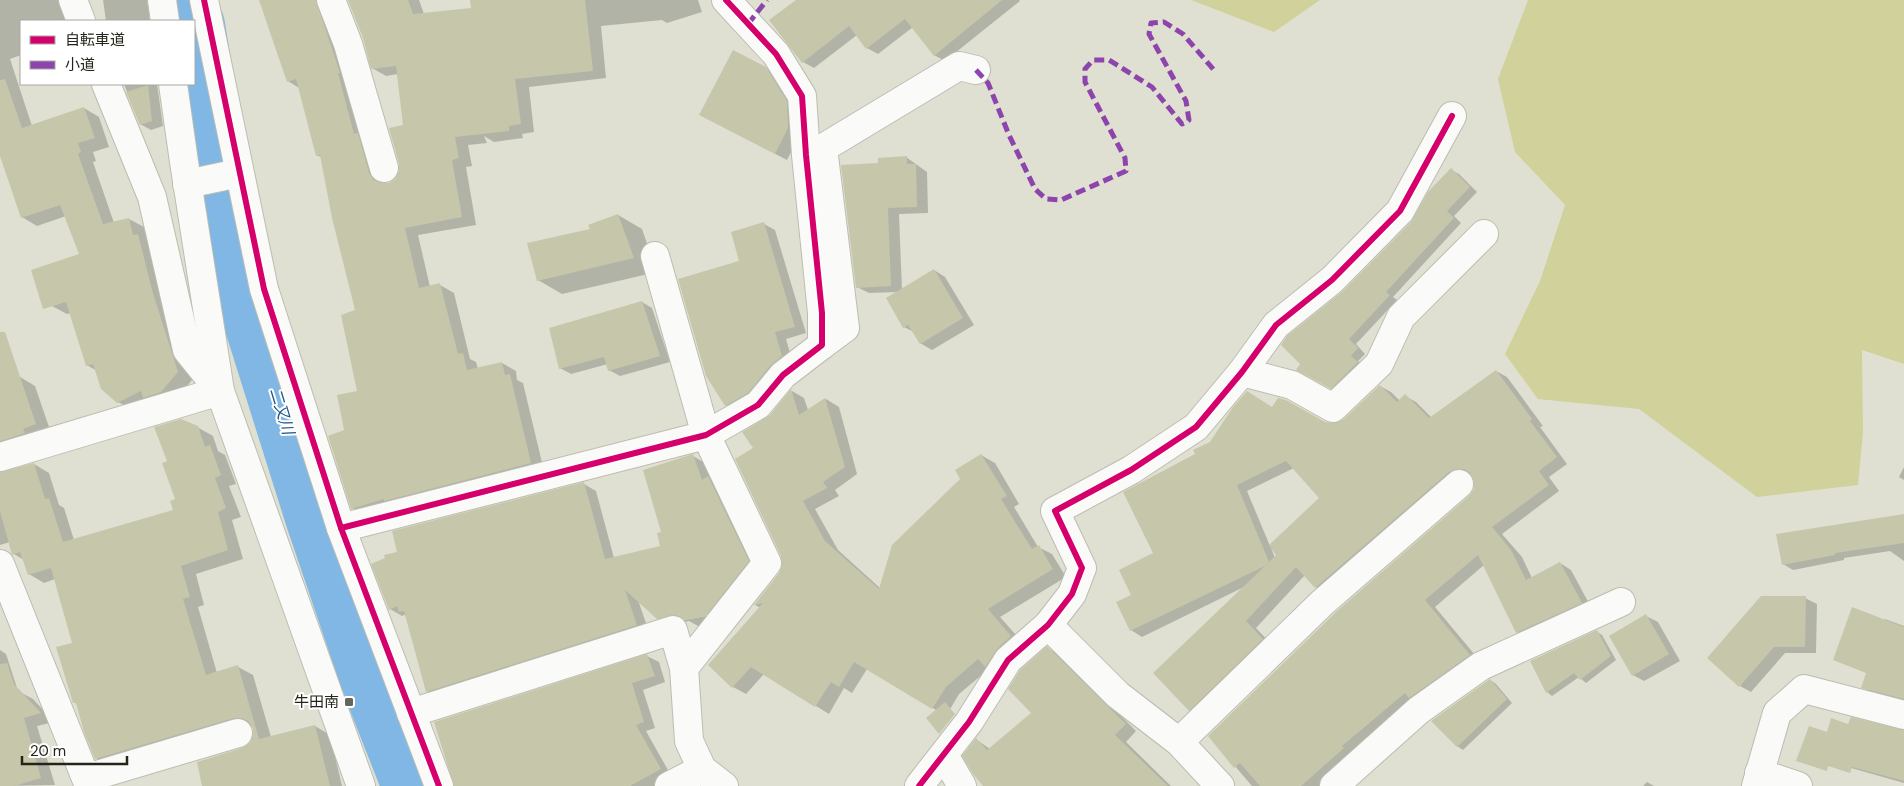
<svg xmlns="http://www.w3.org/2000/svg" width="1904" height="786" font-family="'DM Sans','Noto Sans JP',sans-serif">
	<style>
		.green { fill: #d1d19b }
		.shadow { fill: #0003; fill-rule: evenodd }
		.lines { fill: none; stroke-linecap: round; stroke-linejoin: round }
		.river { stroke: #80b7e4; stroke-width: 62 }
		.building { fill: #c6c6aa; fill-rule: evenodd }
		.street-casing { stroke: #bcbdb1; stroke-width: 30 }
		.street { stroke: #fafaf8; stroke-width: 28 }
		.quiet { stroke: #8e44ad; stroke-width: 5; stroke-dasharray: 10 5; stroke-linecap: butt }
		.cycleway-casing { stroke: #fff; stroke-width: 9 }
		.cycleway { stroke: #d6006c; stroke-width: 6 }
		.poi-dot { fill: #65665a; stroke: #fff; stroke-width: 2 }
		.labels { text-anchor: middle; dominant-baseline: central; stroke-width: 4; stroke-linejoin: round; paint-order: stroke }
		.poi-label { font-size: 15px; fill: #24241a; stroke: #fff; text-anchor: end }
		.water-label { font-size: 16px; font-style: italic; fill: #215886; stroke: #fff }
	</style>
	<rect width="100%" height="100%" fill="#dfe0d1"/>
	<g class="green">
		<path d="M1191,0h129l-46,32z"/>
		<path d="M1528,0h376v364l-42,-14 1,82 -5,53 -101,12 -118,-88 -101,-10 -33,-45 35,-73 25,-76 -50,-53 -17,-73z"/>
	</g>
	<g class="shadow">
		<path d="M0,0h59l8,17 1,4h-47v34l-11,4 22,67 52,-18 15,9 10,30 -16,5 3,9 -3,1 21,61 15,-4 15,8 3,13 6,3 14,56 25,81 -16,20 -43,10 -15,-8 -21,-31 -10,-6 -16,-52 -4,1 -15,-8 29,-51 -15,-39 -29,10 -15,-9 -22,-65z"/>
		<path d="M103,0h44l3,21h-44z"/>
		<path d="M260,0h72l52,184h5l8,-5 3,-7 5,-46 -7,-52 -12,2 -14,-8 -8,-30 -15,-38h70l5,14 55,107 -7,-121h226l4,12 -35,11 -5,-3 -61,6 5,52 -77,9 5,45 -12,2 1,4 -29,4 -10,-6 3,7 -19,2 4,21 -6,1 10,58 -58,10 12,52 10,-2 14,8 16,66 6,3 2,7 24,-6 14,8 1,9 6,3 21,88 -178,45 -14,-8 -6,-77 12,-39 -1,-81 -35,-153 -5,-3 -18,-67 -11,-7z"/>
		<path d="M798,0h221l1,1 -75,60 -11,-6 -21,-28 -35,27 -11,-6 -10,-13 -43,33 -11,-6z"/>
		<path d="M765,68l12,7 21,33 2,27 -13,25 -75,-39z"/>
		<path d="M124,84h33l6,42 -12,4 -11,-6z"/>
		<path d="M906,157l21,15 1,41 -29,1 3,76 32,-20 11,7 29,48 -42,25 -12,-7 -6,-11 -10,-5 -7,-35 -28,1 -12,-6 23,-122z"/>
		<path d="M1451,170l8,4 18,18 -23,24 7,7 -68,74 4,3 -41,44 9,10 -7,7 7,7 -26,24 -41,-22 46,-78 68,-69z"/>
		<path d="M618,215l24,14 15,43 -95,22 -24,-14 54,-50z"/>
		<path d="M764,224l11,6 31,103 -20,6 7,24 -55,49 -12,-7 15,-143z"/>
		<path d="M642,302l10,6 18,54 -50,14 -11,-6 -1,-6 -37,10 -11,-6z"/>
		<path d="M1496,371l11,6 36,49 -3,1 27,37 -18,13 10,14 -57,43 20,23 10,21 28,-15 11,7 21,39 -64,29 -11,-6 -33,-67 -49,42 45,54 -149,125h-79l-43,-50 261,-239 5,-8v-9l-3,-5 -5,-1 -140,119 -11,-6 -11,-12 -49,53 17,18 -72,70 -11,-6 54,-123 -102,50 -11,-7 2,-34 22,-42 41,-100 77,-46 61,17 11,-5 35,-34 11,6 9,9 5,-5 11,6 16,16zM1294,468l27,30 -51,48 -23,-55zM1271,548l6,8 -2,2z"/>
		<path d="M20,377l15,9 16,47 -51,29v-78z"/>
		<path d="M792,391l12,7 4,12 18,-11 13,8 18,67 -22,16 4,6 -24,13 23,41 42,38 82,-109 19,-24 14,8 24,41 -5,3 24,40 14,7 14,23 -66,40 24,27 -34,24 -31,26 -13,22 -79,-47 -15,24 -8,-5 -15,26 -65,-40 -18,20 -13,-7 28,-79 -6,-3 26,-32 3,-8 -29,-117 16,-32z"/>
		<path d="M197,427l16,9 5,15 7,4 11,29 -7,2 12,31 -9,3 11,39 -47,15 8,31 -6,2 19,66 21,-6 15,8 18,62 44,-11 15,9 12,51h-138l39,-37 7,-4 4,-8 -1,-11 -142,41 -15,-9 -18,-53 -4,-3v-59l-19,-64 -11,4 -15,-9 -5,-14 -10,-6 -4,-12 -10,3v-79l1,7 33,-9 15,9 10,32 5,3 10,32 101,-29 2,-12 -8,-37z"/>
		<path d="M693,456l12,7 6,16 9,6 40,83 -42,54 -20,4 -9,-5 -19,4 -12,-7 -20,-18 11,32 -210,66 -12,-7 -21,-77 -4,2 -12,-7 8,-56 186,-69 12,7 18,67 47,-11 1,-14zM711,613l1,2 -33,6v-1z"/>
		<path d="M1904,467v13l-5,-3z"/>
		<path d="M1904,515v46l-14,-10 -46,7v2l-51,10 -10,-6z"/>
		<path d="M1805,598l12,6 -1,49h-31l-34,39 -11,-6z"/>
		<path d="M1646,616l12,6 22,39 -36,20 -11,-6z"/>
		<path d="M1885,619l19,7v76l-30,-8 -12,-7z"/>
		<path d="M1597,632l5,3 14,25 -30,23 -7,-6 -27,19 -5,-4z"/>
		<path d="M1047,648l12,6 77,77 -10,11 45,44h-186l-8,-46 13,9 43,-36z"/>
		<path d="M0,650l6,4 12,37 15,8 21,23 -17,4 18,59 -55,1z"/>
		<path d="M647,656l12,6 6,20 -22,8 12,38 -9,3 27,48 -7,7h-198z"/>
		<path d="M1490,680l6,4 16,19 -49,47 -6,-4z"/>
		<path d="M1849,726l55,5v52l-95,-27 18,-23z"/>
		<path d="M1647,782l7,4h-11z"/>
	</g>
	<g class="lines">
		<path class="river" d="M194,25l17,107 26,134 79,251 55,162 42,107"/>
	</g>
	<g class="building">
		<path d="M259,0h57l24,73h-2l16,61 4,-1 11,40 5,7 7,3h8l6,-4 4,-8v-7l-10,-36 14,-3 -7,-59 -25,3 -8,-31 -15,-38h60l5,14 58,-6 -1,-8h115l8,71 -78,8 6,45 -12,2v5l-54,6 4,21 -7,2 10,57 -57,11 14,60 21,-5 18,71 5,-1 4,17 35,-8 3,13 5,-1 21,89 -147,38v-2l-33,10 -23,-73 16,-6 -7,-35 20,-4 -16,-76 14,-5 -23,-92 -12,-63 -4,1 -20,-77 -9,3z"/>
		<path d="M796,0h206l-68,56 -29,-37 -39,30 -17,-23 -47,37 -33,-43z"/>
		<path d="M733,50l33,17 21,34 1,27 -13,26 -76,-39z"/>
		<path d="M5,79l17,49 62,-21 11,31 -17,5 3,9 -3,2 25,70 26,-6 4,17 5,-1 14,56 26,82 -17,20 -18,6 -2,-7 -24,12 -16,-14 -8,-25 -7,2 -20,-64 -23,7 -12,-39 48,-16 -19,-49 -39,13 -21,-62v-76z"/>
		<path d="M148,85l4,36 -12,4 -14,-33z"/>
		<path d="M907,156v8h9l1,43 -29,1 3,78 -35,2 -15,-123 37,-2v-5z"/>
		<path d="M1451,168l19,19 -23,24 7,7 -68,74 4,3 -41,44 9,9 -7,8 7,6 -27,27 -35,-19 4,-6 -19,-19 6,-9 56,-45 68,-69 17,-30z"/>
		<path d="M618,214l16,44 -97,23 -10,-38 63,-14 -2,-4z"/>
		<path d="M764,222l31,105 -20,5 7,24 -11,9 -23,28 -23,13 -19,-30 -28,-97 61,-18 -8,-29z"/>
		<path d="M934,269l29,49 -43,26 -12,-19 -5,3 -17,-30z"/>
		<path d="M642,301l18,55 -52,15 -4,-14 -45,12 -10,-41z"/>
		<path d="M0,332h5l31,92 -13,5 2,4 -25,8z"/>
		<path d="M1496,370l36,49 -2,2 27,36 -18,14 10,14 -57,42 19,23 15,30 34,-18 22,41 -66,30 -38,-78 -53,45 45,55 -61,43 -4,-5 -63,53 2,2 -43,38h-41l-20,-23 -6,5 -26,-32 129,-125 132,-115 5,-7v-8l-4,-8 -6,-4h-8l-7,3 -134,116 -19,-21 -50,54 17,18 -74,72 -36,-38 112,-107 -135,65 -14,-29 15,-7 -12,-25 34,-17 -30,-61 72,-38 -2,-4 17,-8 23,-35 14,-16 25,16 6,-9 8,2 39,22 9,1 10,-4 36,-34 17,17 8,-8 24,24zM1286,461l33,37 -50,47 7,10 -7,7 -32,-77z"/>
		<path d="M791,389l8,26 26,-17 20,69 -22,15 4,6 -24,13 22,40 54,48 13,-44 68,-66 -5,-9 26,-16 26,42 -6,3 31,50 7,-4 14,24 -65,40 23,27 -13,12 -13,19 -7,-8 -32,28 -14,22 -78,-47 -15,25 -8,-5 -16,25 -64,-40 -19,21 -24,-23 55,-62 -9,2 25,-32 3,-8 -1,-9 -46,-97 18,-11 -11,-16 28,-17z"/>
		<path d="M181,419l17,7 7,21 5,-2 11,30 -6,3 11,30 -8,4 10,38 -47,16 9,31 -7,2 23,76 32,-10 21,74 56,-14 15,61h-128l-5,-24 45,-14 8,-5 3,-7v-8l-5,-7 -7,-3h-7l-139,41 -11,-27 -8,-29h-3l-17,-56 16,-4 -21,-75 -23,7 -8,-23 -8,3 -12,-44v-39l34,-9 11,36 4,-1 14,44 110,-32 -3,-9 5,-2 -13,-36 5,-2 -13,-34z"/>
		<path d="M693,454l9,26 6,-4 41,85 -43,55 -21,4 -9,-5 -19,4 -32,-29 12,35 -211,67 -22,-81 -5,1 -2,-6 -8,4 -18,-46 14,-6 -1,-3 13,-3 -5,-21 192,-49 21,77 55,-13 -3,-13 4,-1 -18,-62z"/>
		<path d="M1904,514v29l-69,10v2l-53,10 -6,-31z"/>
		<path d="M1761,596h45l-1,51h-31l-35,40 -32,-29z"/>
		<path d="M1852,607l52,20v72l-43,-11 5,-15 -33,-13z"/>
		<path d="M1646,614l23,40 -37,22 -23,-40z"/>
		<path d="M1597,630l14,26 -31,24 -6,-7 -28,20 -16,-32z"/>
		<path d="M1047,646l79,78 -11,11 53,51h-185l-10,-12 -11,-18 14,-18 11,12 44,-37 -23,-24 12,-19z"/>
		<path d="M647,654l8,22 -23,7 12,39 -8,3 25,44 -31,17h-176l-20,-64z"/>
		<path d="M7,663l7,21 27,29 -17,5 17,60 -27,8h-14v-122z"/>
		<path d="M1490,679l17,20 -50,48 -26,-26z"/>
		<path d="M945,702l10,12 -16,20 -13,-16z"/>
		<path d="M1851,717l53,13v51l-52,-14 -2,6 -22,-7 -1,5 -31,-10 13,-35 18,6 4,-14 17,6z"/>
	</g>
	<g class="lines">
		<defs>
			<g id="street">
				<path d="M73,0l8,21"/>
				<path d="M162,0l3,21"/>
				<path d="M204,0l60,289 77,239 98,258"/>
				<path d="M331,0l17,44 36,124"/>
				<path d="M173,84l11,78 36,229 141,395"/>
				<path d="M187,184l52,-11"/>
				<path d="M655,256l51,179 61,128 -83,105"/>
				<path d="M822,345l23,-17 -22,-180 136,-82 17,4"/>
				<path d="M1242,372l50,13 41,23 46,-44 22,-47 83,-83"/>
				<path d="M0,457l220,-66 -33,-41 -35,-153 -46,-113"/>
				<path d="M341,528l365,-93 52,-30 25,-30 39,-30v-32l-16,-158 -4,-59 -26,-42 -50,-54"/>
				<path d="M0,564l89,222"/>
				<path d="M1048,625l70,70 61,47 41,44"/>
				<path d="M411,713l262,-83 11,38 5,73 13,28 22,17"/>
				<path d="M1179,742l143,-139 137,-119"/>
				<path d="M944,755l18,31"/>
				<path d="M1759,773l39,13"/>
				<path d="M87,778l151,-45"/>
				<path d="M669,786l33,-17"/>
				<path d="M919,786l50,-64 39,-62 40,-35 24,-31 10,-26 -27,-57 76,-41 65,-43 46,-55 34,-47 56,-45 68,-69 52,-95"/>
				<path d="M1334,786l85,-76 62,-44 140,-64"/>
				<path d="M1756,786l21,-73 27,-24 100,26"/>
			</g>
		</defs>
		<use href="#street" class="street-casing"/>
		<use href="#street" class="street"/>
		<g class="quiet">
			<path d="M748,24l19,-24"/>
			<path d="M976,70l12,13 21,52 26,54 11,10 15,1 65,-29 -1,-13 -40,-76v-13l8,-9h16l43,27 30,37 7,-4 -3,-19 -37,-67 2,-11 13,-1 19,12 31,36"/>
		</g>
		<defs>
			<g id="cycleway">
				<path d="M204,0l60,289 77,239 98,258"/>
				<path d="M341,528l365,-93 52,-30 25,-30 39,-30v-32l-16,-158 -4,-59 -26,-42 -50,-54"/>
				<path d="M919,786l50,-64 39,-62 40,-35 24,-31 10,-26 -27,-57 76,-41 65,-43 46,-55 34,-47 56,-45 68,-69 52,-95"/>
			</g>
		</defs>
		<use href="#cycleway" class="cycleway-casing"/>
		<use href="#cycleway" class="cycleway"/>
	</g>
	<rect class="poi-dot" x="344" y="697" width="10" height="10" rx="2.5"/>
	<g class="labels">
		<g class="poi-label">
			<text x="339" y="702">牛田南</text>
		</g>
		<g class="water-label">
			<text transform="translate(282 411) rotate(73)">二又川</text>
		</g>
	</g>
	<rect x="20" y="20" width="175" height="65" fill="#ffffff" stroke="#a7a7a3"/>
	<rect x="30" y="36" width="25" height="8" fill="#d6006c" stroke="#a7a7a3"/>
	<text x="65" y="45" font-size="15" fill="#24241a">自転車道</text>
	<rect x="30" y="61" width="25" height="8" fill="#8e44ad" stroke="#a7a7a3"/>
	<text x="65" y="70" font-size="15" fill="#24241a">小道</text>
	<path d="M22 756v8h105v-8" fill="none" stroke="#24241a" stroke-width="2.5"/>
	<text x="30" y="756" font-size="15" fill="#24241a" stroke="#ffffff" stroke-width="4" paint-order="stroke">20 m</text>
</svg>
